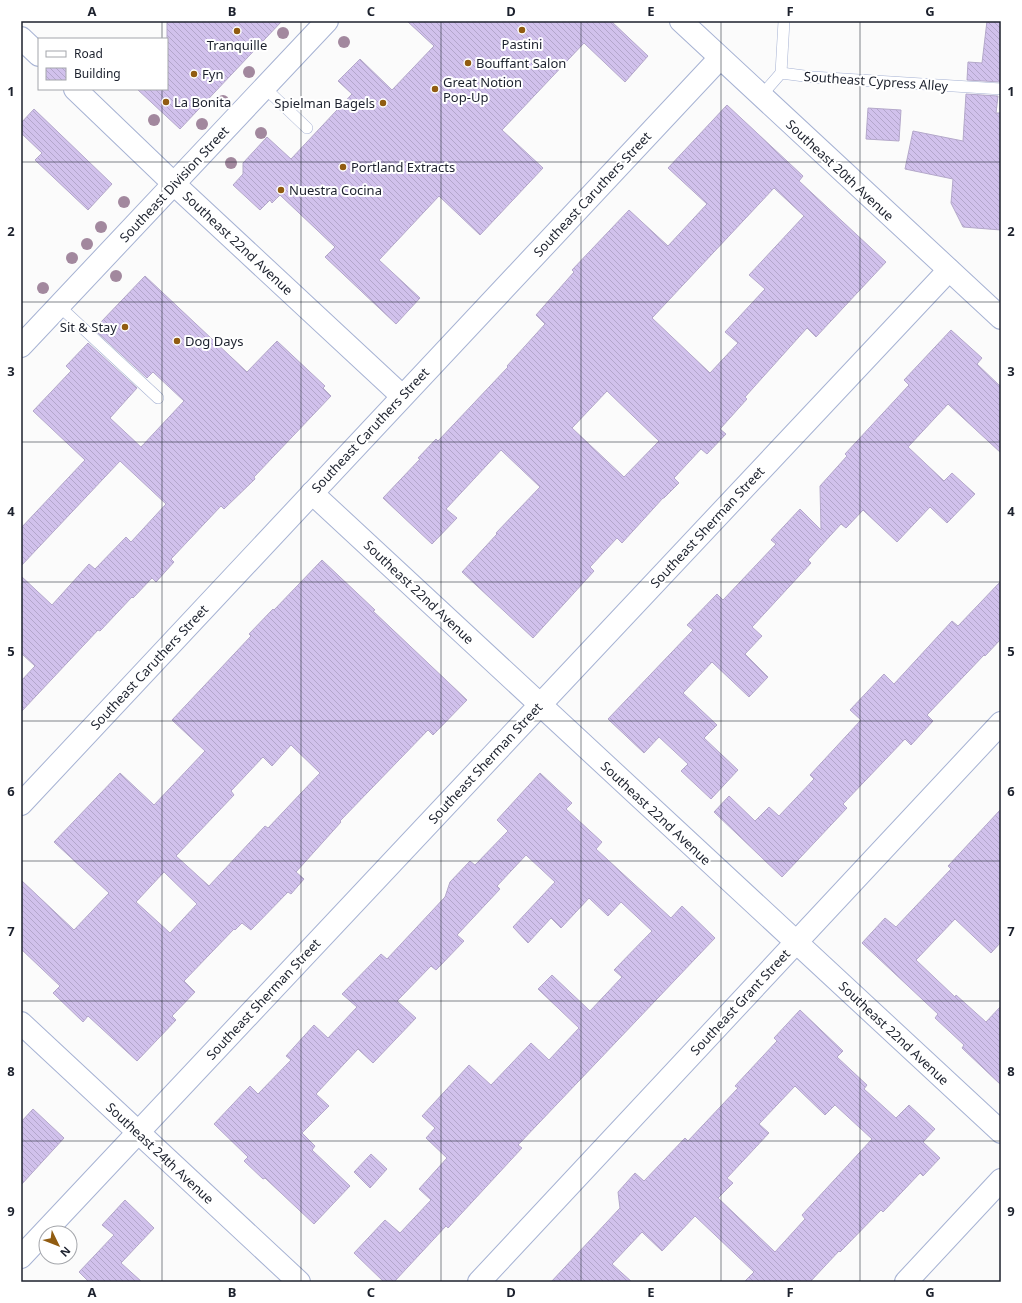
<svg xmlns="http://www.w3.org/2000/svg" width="1022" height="1303" font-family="'Noto Sans',sans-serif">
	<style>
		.building { fill: url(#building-back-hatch); stroke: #b4a8ca; fill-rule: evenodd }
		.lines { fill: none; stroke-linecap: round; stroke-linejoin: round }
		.service-casing { stroke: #a6b2d3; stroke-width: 12 }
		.minor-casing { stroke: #a6b2d3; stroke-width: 24 }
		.tertiary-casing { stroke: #a6b2d3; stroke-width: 24 }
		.secondary-casing { stroke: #a6b2d3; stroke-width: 24 }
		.service { stroke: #fff; stroke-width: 11 }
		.minor { stroke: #fff; stroke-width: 22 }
		.tertiary { stroke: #fff; stroke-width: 22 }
		.secondary { stroke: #fff; stroke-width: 22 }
		.tree { fill: #a2889e }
		.grid { fill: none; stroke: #1c212d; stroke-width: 1; stroke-opacity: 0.55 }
		.poi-dot { fill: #915c11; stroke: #fff; stroke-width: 1.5 }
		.labels { text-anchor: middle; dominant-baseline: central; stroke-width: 4; stroke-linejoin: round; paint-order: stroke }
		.poi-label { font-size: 13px; fill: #1c212d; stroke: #fff; text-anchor: start }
		.street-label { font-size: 13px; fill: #1c212d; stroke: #fff }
		.neatline { fill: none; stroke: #1c212d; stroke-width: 1.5 }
		.grid-label { font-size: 13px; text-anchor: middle; font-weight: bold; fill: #1c212d }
	</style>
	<defs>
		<pattern id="building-back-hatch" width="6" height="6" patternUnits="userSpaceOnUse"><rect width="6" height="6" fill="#d1c1ec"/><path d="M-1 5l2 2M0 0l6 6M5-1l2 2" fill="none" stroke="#b3a6cb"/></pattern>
	</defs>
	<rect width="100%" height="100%" fill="#fbfbfb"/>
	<g class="building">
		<path d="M167,21h115l-102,108 -43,-40h30z"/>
		<path d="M407,21h204l37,35 -23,26 -41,-39 -82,87 41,38 -63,67 -41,-39 -60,64 41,38 -24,26 -71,-67 10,-10 -55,-52 -8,8 -2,-3 -10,10 -27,-25 10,-11v-11l24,-26 24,22 61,-65 -14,-13 22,-22 32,31 42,-44z"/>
		<path d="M987,21h14l-1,61 -33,-2 1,-18 14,1z"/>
		<path d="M966,94l32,2 -2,17h5v117l-38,-3 -12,-24 2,-24 -48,-10 8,-38 50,10z"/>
		<path d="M727,105l76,71 -4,5 87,81 -70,75 -9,-9 -62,69 2,2 -27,30 6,5 -19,20 -6,-5 -27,29 5,5 -15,15h-1l-41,45 -5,-5 -27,29 4,4 -61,67 -71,-66 35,-38 -1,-1 44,-46 -39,-37 -55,59 11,9 -25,26 -49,-46 37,-39 -2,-1 18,-19 2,2 70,-74 -1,-1 38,-42 -9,-9 38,-43 -2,-2 57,-60 39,36 39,-42 -39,-36zM774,188l30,28 -55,59 16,14 -40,43 13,11 -28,30 -58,-55zM607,391l52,50 -35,36 -52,-49z"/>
		<path d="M868,108l33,2 -2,31 -33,-2z"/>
		<path d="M34,109l78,75 -24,26 -53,-50 7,-7 -21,-20v-10z"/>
		<path d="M145,276l102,96 30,-31 48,45 -2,2 8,8 -77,81 1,2 -31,30 -3,-3 -50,53 3,3 -18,20 -4,-4 -19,20 -1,-1 -32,34 -2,-1 -77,82v-31l14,-15 -14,-13v-77l31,29 37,-41 6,5 31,-32 5,5 35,-38 -46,-43 -99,105v-38l64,-68 -52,-49 38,-40 -5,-5 22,-23 49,45 -27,30 31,29 43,-46 -31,-29 -6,6 -49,-45 6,-7 -3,-4z"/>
		<path d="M951,330l31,28 -5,6 24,23v66l-53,-49 -40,43 36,34 8,-8 23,21 -28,29 -17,-16 -33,35 -34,-32 -17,18 -5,-4 -33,36 3,3 -59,64 10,9 -17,18 23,23 -19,20 -37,-35 -29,31 34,32 -13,13 34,32 -27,29 -30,-28 7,-7 -29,-27 -15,16 -36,-34 85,-89 -6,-5 30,-31 6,6 53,-56 -5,-4 29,-31 21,21 -1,-44 27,-30 -2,-2 64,-69 -5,-5z"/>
		<path d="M322,560l53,50 -2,1 94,89 -34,35 -5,-5 -88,91 1,1 -45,50 8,7 -13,15 -3,-2 -37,38 -9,-7 -7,7 -1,-1 -50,52 11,11 -23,24 4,4 -39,41 -49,-45 -5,6 -30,-29 7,-7 -39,-37v-69l53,50 35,-37 -55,-51 66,-69 34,32 51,-54 -33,-31 79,-84 -2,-2 24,-25 1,1zM291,745l29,28 -52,55 -3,-2 -56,60 -33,-30 58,-61 -3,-4 32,-34 9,9zM164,872l33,32 -27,29 -34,-31z"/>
		<path d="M1001,581v58l-16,17 -1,-1 -57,60 6,6 -22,24 -6,-6 -62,65 4,4 -65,69 -68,-65 15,-16 26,25 14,-14 10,9 35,-37 -4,-4 51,-55 -11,-10 34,-36 10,10 58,-63 6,5z"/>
		<path d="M540,773l32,30 -6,6 36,33 -6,7 75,69 11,-12 33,32 -197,207 4,3 -74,80 -2,-2 -52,56h-10l-30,-29 31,-33 15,13 31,-33 -12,-11 28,-31 -21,-20 9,-10 -13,-12 47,-51 22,20 40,-42 18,17 30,-32 -41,-39 14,-14 38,36 32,-34 -8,-7 38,-39 -31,-29 -13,14 -19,-18 -28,30 -10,-10 -23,25 -15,-16 42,-45 -29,-27 -29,31 3,3 -43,46 7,6 -28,29 -5,-4 -34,35 19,17 -43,45 -15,-14 -42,45 13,12 -27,27 13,13 -3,4 38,36 -36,38 -49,-46 -2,1 -19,-18 4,-4 -34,-33 36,-38 8,8 33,-34 -5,-4 28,-31 14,13 29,-31 -15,-13 39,-40 6,5 58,-62 5,-15 20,-21 5,4 33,-34 -11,-11z"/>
		<path d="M1001,809v133l-10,11 -36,-34 -39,41 39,37 1,-2 30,27 15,-16v79l-39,-37 2,-3 -29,-27 3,-4 -76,-71 23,-25 11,9 55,-58 -3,-3z"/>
		<path d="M800,1010l43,41 -6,6 30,28 -3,4 32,29 13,-13 26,24 -12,13 17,16 -17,18 -3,-3 -37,39 -2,-2 -41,42 -1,-1 -29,31h-66l10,-10 -59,-56 -33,35 -20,-19 -30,32 20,18h-81l69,-74 -2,-16 17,-19 9,8 41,-43 3,3 50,-53 -3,-2 42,-45 -3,-3zM795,1086l30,29 10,-10 37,34 -70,76 3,4 -30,33 -57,-54 15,-15 -6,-5 42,-45 -10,-9z"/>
		<path d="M33,1109l31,29 -43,47v-63z"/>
		<path d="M371,1154l16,15 -17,19 -16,-16z"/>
		<path d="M125,1200l29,28 -33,35 21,19h-53l-10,-10 35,-37 -12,-10z"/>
	</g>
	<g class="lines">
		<defs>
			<g id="service">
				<path d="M781,73l3,-52"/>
				<path d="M265,88l42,40"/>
				<path d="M761,96l20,-23 31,4 189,12"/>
				<path d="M59,306l99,92"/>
			</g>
			<g id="minor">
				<path d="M21,38l18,17"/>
				<path d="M75,89l99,95 228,212"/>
				<path d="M312,493l689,639"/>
				<path d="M21,804l699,-746"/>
				<path d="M21,1023l278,259"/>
				<path d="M21,1257l928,-987"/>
				<path d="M479,1282l522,-559"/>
				<path d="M906,1282l95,-102"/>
			</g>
			<path id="tertiary" d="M681,21l320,297"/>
			<path id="secondary" d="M21,346l306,-325"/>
		</defs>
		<use href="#service" class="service-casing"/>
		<use href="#minor" class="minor-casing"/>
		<use href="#tertiary" class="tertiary-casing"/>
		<use href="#secondary" class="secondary-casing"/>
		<use href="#service" class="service"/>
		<use href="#minor" class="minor"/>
		<use href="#tertiary" class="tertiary"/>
		<use href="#secondary" class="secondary"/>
	</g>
	<g class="tree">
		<circle cx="283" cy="33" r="6"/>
		<circle cx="344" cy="42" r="6"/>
		<circle cx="249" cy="72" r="6"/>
		<circle cx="223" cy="101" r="6"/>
		<circle cx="154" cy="120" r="6"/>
		<circle cx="202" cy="124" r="6"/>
		<circle cx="261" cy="133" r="6"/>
		<circle cx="231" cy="163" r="6"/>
		<circle cx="124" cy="202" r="6"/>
		<circle cx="101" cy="227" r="6"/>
		<circle cx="87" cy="244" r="6"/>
		<circle cx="72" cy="258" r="6"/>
		<circle cx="116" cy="276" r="6"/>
		<circle cx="43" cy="288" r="6"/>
	</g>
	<path class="grid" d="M162,21v18M301,21v1261M441,21v1261M581,21v1261M721,21v1261M860,21v1261M162,89v1193M21,162h980M21,302h980M21,442h980M21,582h980M21,721h980M21,861h980M21,1001h980M21,1141h980"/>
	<g class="poi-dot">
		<circle cx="522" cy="30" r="4"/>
		<circle cx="237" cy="31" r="4"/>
		<circle cx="468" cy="63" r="4"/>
		<circle cx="194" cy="74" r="4"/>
		<circle cx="435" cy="89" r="4"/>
		<circle cx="166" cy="102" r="4"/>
		<circle cx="383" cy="103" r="4"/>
		<circle cx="343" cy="167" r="4"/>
		<circle cx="281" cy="190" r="4"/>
		<circle cx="125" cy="327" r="4"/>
		<circle cx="177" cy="341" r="4"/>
	</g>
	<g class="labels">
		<g class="poi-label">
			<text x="522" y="44" text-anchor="middle">Pastini</text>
			<text x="237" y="45" text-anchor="middle">Tranquille</text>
			<text x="476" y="63">Bouffant Salon</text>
			<text x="202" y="74">Fyn</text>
			<text x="443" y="82">Great Notion<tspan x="443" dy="15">Pop-Up</tspan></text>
			<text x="174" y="102">La Bonita</text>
			<text x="375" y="103" text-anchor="end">Spielman Bagels</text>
			<text x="351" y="167">Portland Extracts</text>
			<text x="289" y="190">Nuestra Cocina</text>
			<text x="117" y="327" text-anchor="end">Sit &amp; Stay</text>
			<text x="185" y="341">Dog Days</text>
		</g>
		<g class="street-label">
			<text transform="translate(876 81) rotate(4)">Southeast Cypress Alley</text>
			<text transform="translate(840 170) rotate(43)">Southeast 20th Avenue</text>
			<text transform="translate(174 184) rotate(-47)">Southeast Division Street</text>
			<text transform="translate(592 194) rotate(-47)">Southeast Caruthers Street</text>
			<text transform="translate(238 243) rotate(43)">Southeast 22nd Avenue</text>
			<text transform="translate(370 430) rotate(-47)">Southeast Caruthers Street</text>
			<text transform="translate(707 527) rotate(-47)">Southeast Sherman Street</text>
			<text transform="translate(419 592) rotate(43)">Southeast 22nd Avenue</text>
			<text transform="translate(149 667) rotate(-47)">Southeast Caruthers Street</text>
			<text transform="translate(485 763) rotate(-47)">Southeast Sherman Street</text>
			<text transform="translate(656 813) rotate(43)">Southeast 22nd Avenue</text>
			<text transform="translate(263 999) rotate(-47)">Southeast Sherman Street</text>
			<text transform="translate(740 1002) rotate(-47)">Southeast Grant Street</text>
			<text transform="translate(894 1033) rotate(43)">Southeast 22nd Avenue</text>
			<text transform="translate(160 1153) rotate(43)">Southeast 24th Avenue</text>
		</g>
	</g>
	<rect width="1022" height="1303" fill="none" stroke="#ffffff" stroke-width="44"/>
	<rect x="38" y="38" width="130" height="52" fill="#ffffff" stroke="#a4a6ab"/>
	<rect x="46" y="51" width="20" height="6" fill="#ffffff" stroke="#a4a6ab"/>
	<text x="74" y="58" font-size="12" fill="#1c212d">Road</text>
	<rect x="46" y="68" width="20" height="12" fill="url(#building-back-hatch)" stroke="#a4a6ab"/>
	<text x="74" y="78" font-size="12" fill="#1c212d">Building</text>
	<g transform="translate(58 1245) rotate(133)"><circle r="19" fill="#ffffff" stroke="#a4a6ab"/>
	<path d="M0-3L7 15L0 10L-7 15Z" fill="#915c11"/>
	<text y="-6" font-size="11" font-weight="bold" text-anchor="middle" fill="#1c212d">N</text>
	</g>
	<rect x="22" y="22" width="978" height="1259" class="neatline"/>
	<g class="grid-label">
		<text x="92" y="16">A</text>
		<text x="232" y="16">B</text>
		<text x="371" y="16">C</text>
		<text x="511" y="16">D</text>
		<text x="651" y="16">E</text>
		<text x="790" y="16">F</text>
		<text x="930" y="16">G</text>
		<text x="11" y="96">1</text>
		<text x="1011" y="96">1</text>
		<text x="11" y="236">2</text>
		<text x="1011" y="236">2</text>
		<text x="11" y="376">3</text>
		<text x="1011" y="376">3</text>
		<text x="11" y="516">4</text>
		<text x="1011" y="516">4</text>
		<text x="11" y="656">5</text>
		<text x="1011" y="656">5</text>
		<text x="11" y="796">6</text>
		<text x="1011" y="796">6</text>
		<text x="11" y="936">7</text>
		<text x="1011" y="936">7</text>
		<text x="11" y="1076">8</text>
		<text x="1011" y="1076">8</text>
		<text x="11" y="1216">9</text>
		<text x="1011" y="1216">9</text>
		<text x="92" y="1297">A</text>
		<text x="232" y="1297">B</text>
		<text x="371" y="1297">C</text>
		<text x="511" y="1297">D</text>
		<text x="651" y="1297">E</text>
		<text x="790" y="1297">F</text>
		<text x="930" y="1297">G</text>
	</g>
</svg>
